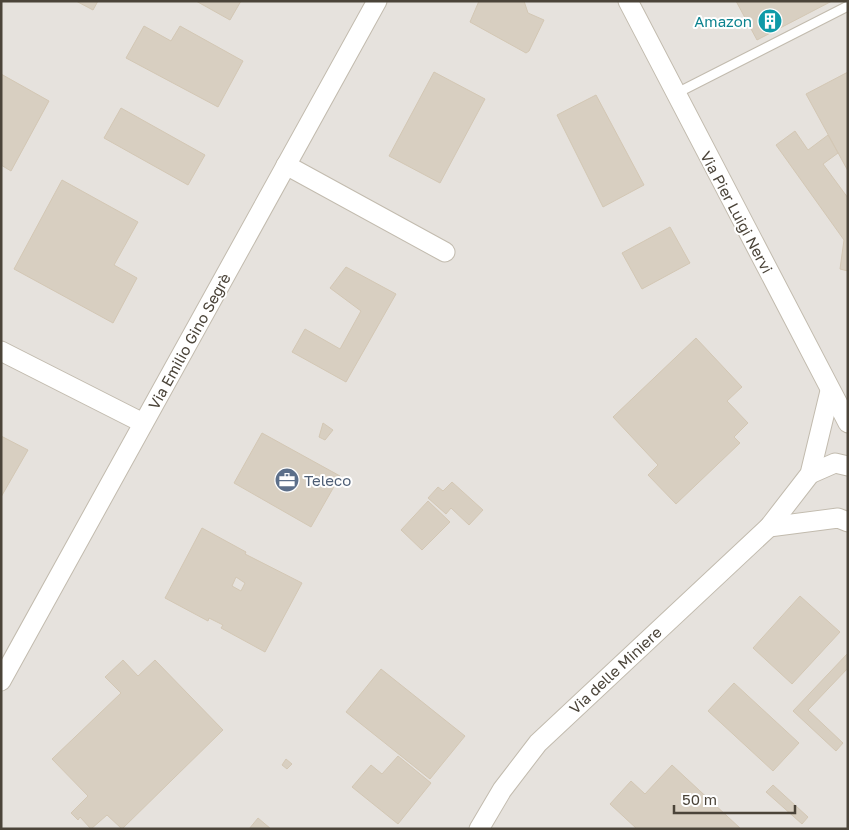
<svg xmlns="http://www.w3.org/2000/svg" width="849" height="830" font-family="'Golos Text',sans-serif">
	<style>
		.industrial { fill: #e6e2dd }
		.building { fill: #d8cfc1; stroke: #d3c7b4; fill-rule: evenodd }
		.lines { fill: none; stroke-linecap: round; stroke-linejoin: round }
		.lane-casing { stroke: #c2bbae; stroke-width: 11 }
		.street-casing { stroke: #c2bbae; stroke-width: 21 }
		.lane { stroke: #fff; stroke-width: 9 }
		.street { stroke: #fff; stroke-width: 19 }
		.labels { text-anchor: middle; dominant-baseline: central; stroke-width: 4; stroke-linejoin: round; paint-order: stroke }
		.culture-label { font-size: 15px; fill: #0d838f; stroke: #fff; text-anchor: end }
		.street-label { font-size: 15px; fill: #4b4439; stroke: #fff }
		.service-label { font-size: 15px; fill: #4e5e75; stroke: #fff; text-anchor: start }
	</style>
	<rect width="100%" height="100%" fill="#f6f3ec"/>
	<rect class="industrial" x="1" y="1" width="847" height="828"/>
	<g class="building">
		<path d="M76,1h22l-5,9z"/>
		<path d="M196,1h45l-11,19z"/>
		<path d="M479,1h45l4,12 16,7 -15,31 -3,2 -56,-31z"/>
		<path d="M736,1h96l-75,39z"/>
		<path d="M144,26l27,15 9,-15 63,35 -25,46 -92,-49z"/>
		<path d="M434,72l51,27 -45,84 -51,-27z"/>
		<path d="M848,72v99l-42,-77z"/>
		<path d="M1,74l48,27 -38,70 -10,-6z"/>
		<path d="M596,95l48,90 -41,22 -46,-92z"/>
		<path d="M121,108l84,47 -17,30 -84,-47z"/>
		<path d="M795,131l13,19 20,-15 10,18 -15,11 25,34v73l-8,-2 4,-29 -68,-95z"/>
		<path d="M62,180l76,42 -24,43 23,13 -24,45 -99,-54z"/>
		<path d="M670,227l20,36 -48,26 -20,-36z"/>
		<path d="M346,267l50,27 -50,88 -54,-30 13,-23 35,20 21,-38 -31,-23z"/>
		<path d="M696,338l46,49 -15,14 21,22 -14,14 6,6 -64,61 -28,-29 10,-10 -45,-48z"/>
		<path d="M323,423l10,7 -8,10 -6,-3z"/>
		<path d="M262,433l78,43 -29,51 -77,-44z"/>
		<path d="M1,436l27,14 -27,47z"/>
		<path d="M452,482l31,28 -14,15 -18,-17 -5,6 -18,-16 10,-11 5,4z"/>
		<path d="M428,501l22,21 -28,28 -21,-20z"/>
		<path d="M202,528l44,24 -1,2 57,29 -37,69 -44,-24 2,-3 -14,-7 -1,3 -43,-23zM236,577l9,6 -4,8 -9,-5z"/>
		<path d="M800,596l40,36 -48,52 -39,-36z"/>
		<path d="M848,653v15l-40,42 35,33 -7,8 -43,-40z"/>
		<path d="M123,660l15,16 17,-16 68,70 -101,99 -15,-14 -16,14 -11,-12 -2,3 -7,-7 17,-17 -36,-37 69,-66 -16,-16z"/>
		<path d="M381,669l84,67 -35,43 -84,-67z"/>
		<path d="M734,683l65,60 -26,28 -65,-60z"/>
		<path d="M398,756l33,27 -33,41 -46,-37 19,-22 11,9z"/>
		<path d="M286,759l6,5 -5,5 -5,-4z"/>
		<path d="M672,765l69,64h-104l-27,-25 21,-23 14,13z"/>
		<path d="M773,785l35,32 -6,7 -36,-32z"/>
		<path d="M258,818l13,11h-22z"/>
	</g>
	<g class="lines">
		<defs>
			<path id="lane" d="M675,94l173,-88"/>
			<g id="street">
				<path d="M628,1l220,422"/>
				<path d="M286,165l159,87"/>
				<path d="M1,351l142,72"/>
				<path d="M810,474l25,-11 13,3"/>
				<path d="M769,527l69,-9 10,4"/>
				<path d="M1,681l376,-680"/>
				<path d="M479,829l23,-39 36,-47 231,-216 41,-53 20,-83"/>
			</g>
		</defs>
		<use href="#lane" class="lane-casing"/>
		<use href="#street" class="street-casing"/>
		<use href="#lane" class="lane"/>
		<use href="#street" class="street"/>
	</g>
	<defs>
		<symbol id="building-disc" viewBox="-11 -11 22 22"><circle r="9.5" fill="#0f9aa8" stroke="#fff"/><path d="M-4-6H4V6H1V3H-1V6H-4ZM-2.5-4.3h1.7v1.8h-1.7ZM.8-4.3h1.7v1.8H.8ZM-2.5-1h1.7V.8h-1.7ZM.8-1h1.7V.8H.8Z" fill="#fff"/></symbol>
		<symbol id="office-disc" viewBox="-11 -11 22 22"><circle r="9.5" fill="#5c6f8a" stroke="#fff"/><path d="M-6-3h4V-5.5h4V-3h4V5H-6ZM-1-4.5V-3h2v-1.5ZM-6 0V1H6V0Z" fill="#fff"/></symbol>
	</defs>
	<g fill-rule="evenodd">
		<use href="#building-disc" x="756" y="7" width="28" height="28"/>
		<use href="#office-disc" x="273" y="466" width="28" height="28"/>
	</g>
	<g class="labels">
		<g class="culture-label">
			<text x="752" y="21">Amazon</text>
		</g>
		<g class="street-label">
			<text transform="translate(737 212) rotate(62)">Via Pier Luigi Nervi</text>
			<text transform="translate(189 341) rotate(-61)">Via Emilio Gino Segrè</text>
			<text transform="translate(615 670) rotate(-43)">Via delle Miniere</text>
		</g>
		<g class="service-label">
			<text x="304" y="480">Teleco</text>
		</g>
	</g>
	<rect width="849" height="830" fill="none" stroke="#4b4439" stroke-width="5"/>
	<path d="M674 805v8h121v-8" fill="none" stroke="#4b4439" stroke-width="2.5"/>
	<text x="682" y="805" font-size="15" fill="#4b4439" stroke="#ffffff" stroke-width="4" paint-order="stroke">50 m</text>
</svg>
